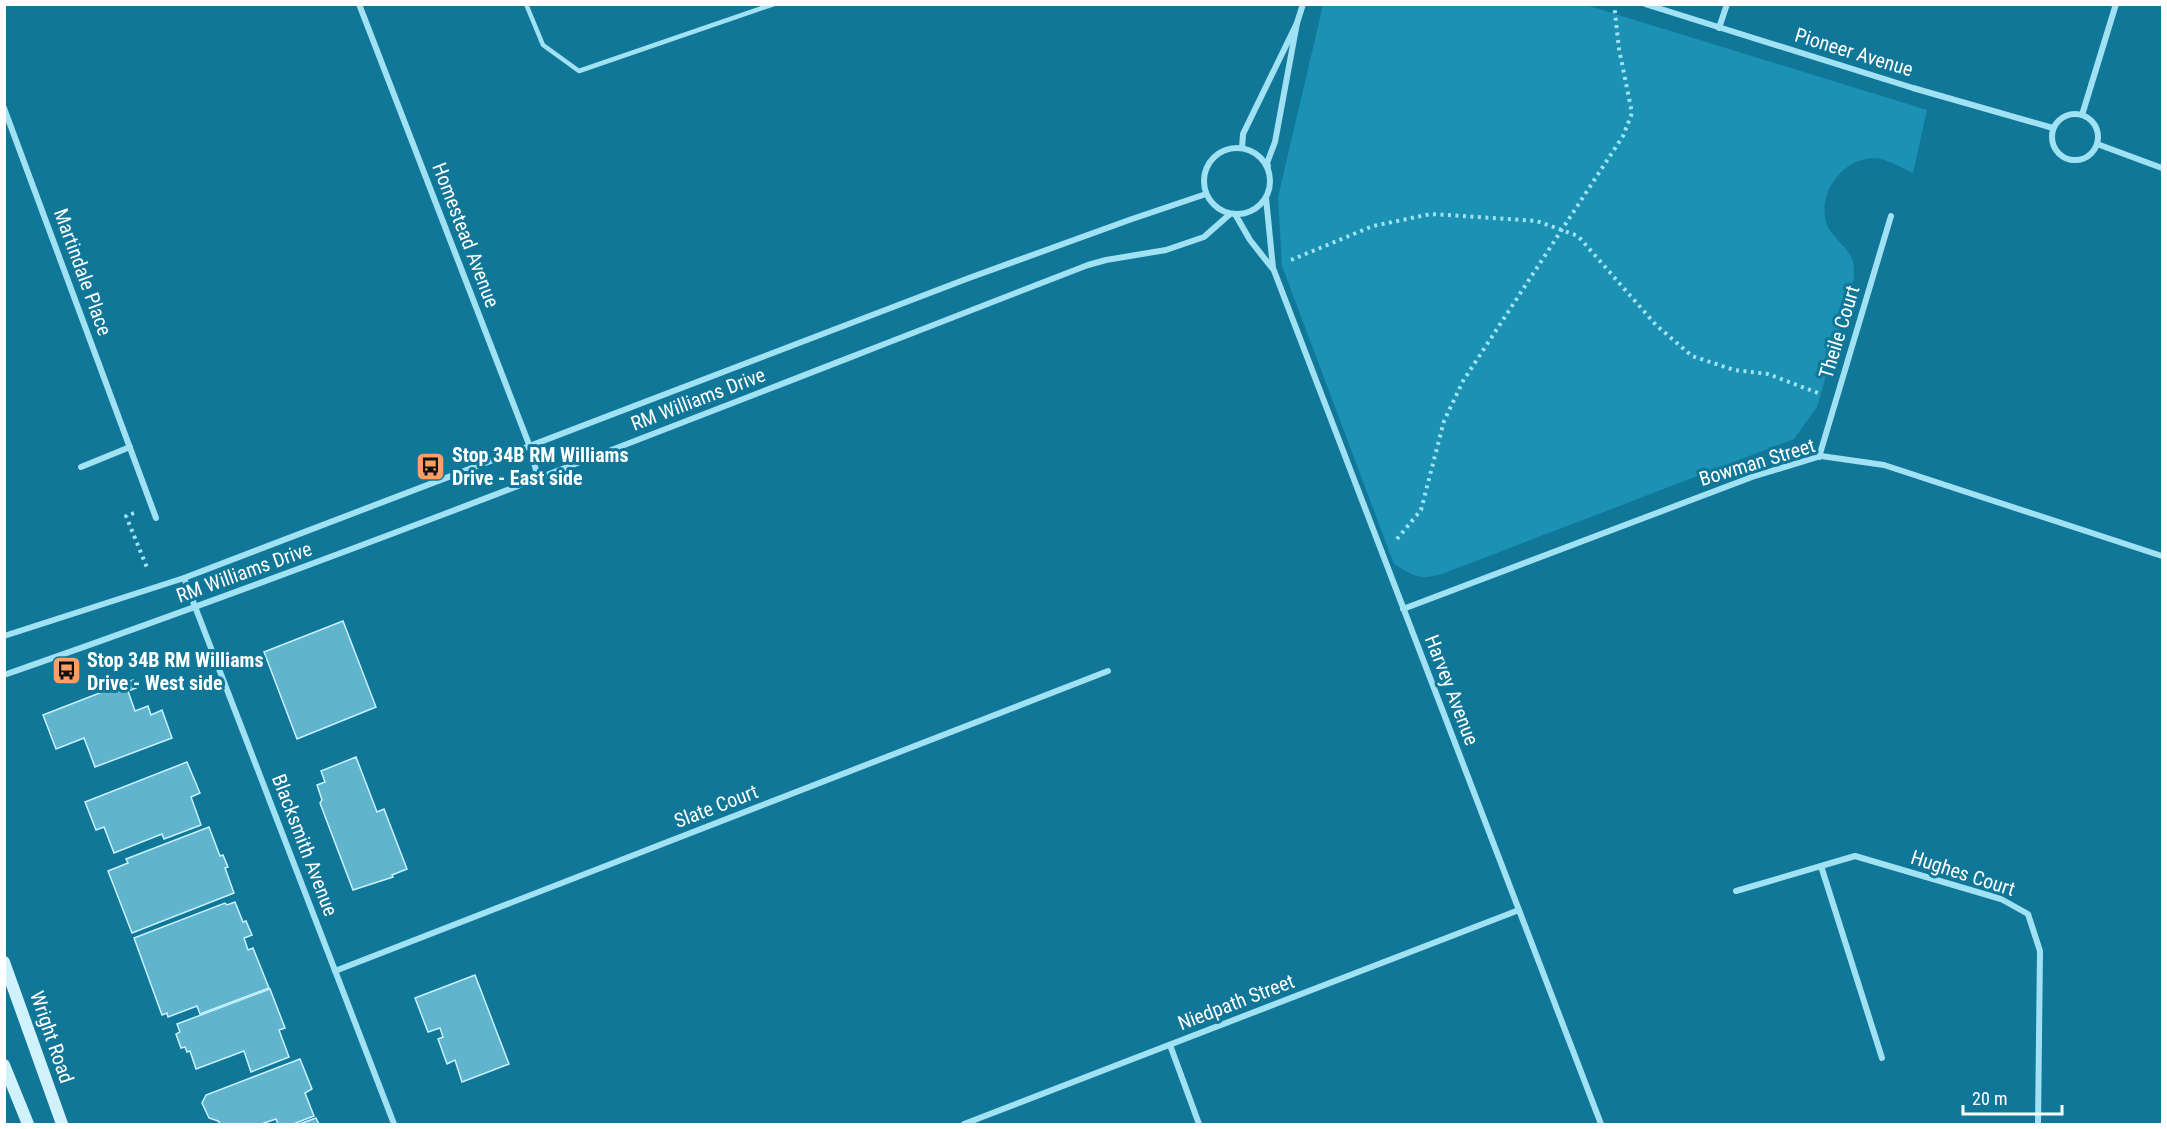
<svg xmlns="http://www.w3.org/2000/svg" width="2167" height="1129" font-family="'Roboto Condensed',sans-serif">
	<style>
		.green { fill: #1b91b4 }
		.building { fill: #61b4cd; stroke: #c8f2fe; stroke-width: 1.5 }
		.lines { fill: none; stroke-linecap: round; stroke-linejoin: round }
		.path { stroke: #a0e2f4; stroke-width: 4; stroke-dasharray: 3 4.5; stroke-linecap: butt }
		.lane { stroke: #a0e2f4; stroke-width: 4.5 }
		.street { stroke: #a0e2f4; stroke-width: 6 }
		.secondary { stroke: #d0f2fd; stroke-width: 12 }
		.labels { text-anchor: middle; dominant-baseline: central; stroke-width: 6; stroke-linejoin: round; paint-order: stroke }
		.street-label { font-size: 20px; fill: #fff; stroke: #107798 }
		.poi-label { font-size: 20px; font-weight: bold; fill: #fff; stroke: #107798; text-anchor: start }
	</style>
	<rect width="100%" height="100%" fill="#107798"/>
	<path class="green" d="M1323,5h263l341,105 -14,63c-11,-5 -27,-15 -39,-15 -33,1 -58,37 -47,67 5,13 20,21 25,34 2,5 2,13 2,19l-37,129 -23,32 -352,135c-23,6 -27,3 -48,-10l-112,-298 -4,-69z"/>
	<g class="building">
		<path d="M343,621l33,86 -79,32 -33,-87z"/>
		<path d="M133,680l3,8 -8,3 7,20 13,-5 3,9 11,-5 10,28 -77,29 -11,-29 -28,11 -13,-34z"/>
		<path d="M356,757l21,55 7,-3 23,60 -15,6 1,2 -40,13 -33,-87 2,-3 -5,-15 8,-3 -4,-11z"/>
		<path d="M187,762l13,31 -9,4 10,28 -37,14 -2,-5 -48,19 -10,-26 -8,3 -11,-28z"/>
		<path d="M209,827l11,29 3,-1 5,12 -3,1 9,25 -102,40 -24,-62 20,-8 -2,-4z"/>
		<path d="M235,902l8,20 3,-1 6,14 -8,3 4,12 5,-2 16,40 -69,26 -3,-8 -29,11 -1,-4 -5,2 -28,-77 91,-35 2,2z"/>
		<path d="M475,975l34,89 -47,18 -7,-22 -8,4 -9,-25 5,-2 -3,-9 -12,4 -13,-34z"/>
		<path d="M270,989l15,39 -6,2 10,27 -38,15 -7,-21 -48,18 -6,-18 -3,1 -2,-5 -4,1 -5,-14 4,-2 -3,-8z"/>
		<path d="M300,1059l12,30 -7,4 9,23 -21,8h-15l-2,-5 -15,5h-40l-3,-3 -9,-3 -7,-15 4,-8z"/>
		<path d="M316,1118l3,6h-20z"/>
	</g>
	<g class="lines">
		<g class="path">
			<path d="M1291,260l82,-34 58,-12 106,7 41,15 78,89 36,31 42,14 34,4 50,19"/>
			<path d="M134,513l-8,3 22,54"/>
			<path d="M1397,539l24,-29 23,-89 19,-40 160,-245 9,-23 -13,-64 -5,-45"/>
		</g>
		<path class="lane" d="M526,4l17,41 36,26 195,-67"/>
		<g class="street">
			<path d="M359,4l171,443 8,31"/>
			<path d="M1645,4l268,84 140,40"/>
			<path d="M1719,28l8,-24"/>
			<path d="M4,108l152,410"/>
			<circle cx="2075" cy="137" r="23"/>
			<path d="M2082,115l34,-111"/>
			<path d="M2097,144l65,24"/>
			<circle cx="1237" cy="181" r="33"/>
			<path d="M1242,148l1,-14 54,-111 6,-19"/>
			<path d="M1268,166l-1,-3 8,-21 22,-119"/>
			<path d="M1266,198l7,70 328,856"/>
			<path d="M1235,214l15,26 22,28"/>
			<path d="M1819,457l72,-241"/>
			<path d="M81,467l49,-20"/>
			<path d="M184,578l210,546"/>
			<path d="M1403,609l349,-132 69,-21 63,9 278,91"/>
			<path d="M4,636l180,-58 785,-300 163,-59 74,-25"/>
			<path d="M4,675c365,-127 724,-271 1084,-410l18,-5 60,-10 38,-13 26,-23"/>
			<path d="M1821,866l61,192"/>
			<path d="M1736,891l119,-35 146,43 27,15 12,37 -2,173"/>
			<path d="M335,971l773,-300"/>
			<path d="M1170,1045l29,79"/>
			<path d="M964,1124l555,-214"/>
		</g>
		<g class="secondary">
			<path d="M4,962l58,162"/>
			<path d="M4,1065l24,59"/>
		</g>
	</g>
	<defs>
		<symbol id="bus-square" viewBox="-11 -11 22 22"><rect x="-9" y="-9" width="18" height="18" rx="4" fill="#ff9f63" stroke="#107798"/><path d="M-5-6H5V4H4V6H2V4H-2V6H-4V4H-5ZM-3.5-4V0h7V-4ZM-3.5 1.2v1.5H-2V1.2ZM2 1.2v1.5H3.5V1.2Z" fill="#111"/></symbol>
	</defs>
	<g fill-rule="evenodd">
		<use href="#bus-square" x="414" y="450" width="33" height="33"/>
		<use href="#bus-square" x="50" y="654" width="33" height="33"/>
	</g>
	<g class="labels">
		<g class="street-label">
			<text transform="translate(1854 52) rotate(17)">Pioneer Avenue</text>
			<text transform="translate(466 235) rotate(69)">Homestead Avenue</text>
			<text transform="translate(83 272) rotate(70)">Martindale Place</text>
			<text transform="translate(1839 332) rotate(-73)">Theile Court</text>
			<text transform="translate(698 399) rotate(-21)">RM Williams Drive</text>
			<text transform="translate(1757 462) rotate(-17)">Bowman Street</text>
			<text transform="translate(244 572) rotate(-20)">RM Williams Drive</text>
			<text transform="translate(1452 690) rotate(69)">Harvey Avenue</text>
			<text transform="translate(716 806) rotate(-21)">Slate Court</text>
			<text transform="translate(305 845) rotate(69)">Blacksmith Avenue</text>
			<text transform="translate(1963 873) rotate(18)">Hughes Court</text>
			<text transform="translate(1236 1002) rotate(-21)">Niedpath Street</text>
			<text transform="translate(52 1037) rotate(71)">Wright Road</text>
		</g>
		<g class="poi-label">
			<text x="452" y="455">Stop 34B RM Williams<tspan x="452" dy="23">Drive - East side</tspan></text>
			<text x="87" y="660">Stop 34B RM Williams<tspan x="87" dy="23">Drive - West side</tspan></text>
		</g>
	</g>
	<rect width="2167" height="1129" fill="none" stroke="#ffffff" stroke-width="12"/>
	<path d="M1963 1105v9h99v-9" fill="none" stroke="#ffffff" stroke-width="3"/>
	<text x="1972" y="1105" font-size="18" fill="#ffffff" stroke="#107798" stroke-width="4.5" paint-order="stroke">20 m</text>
</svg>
